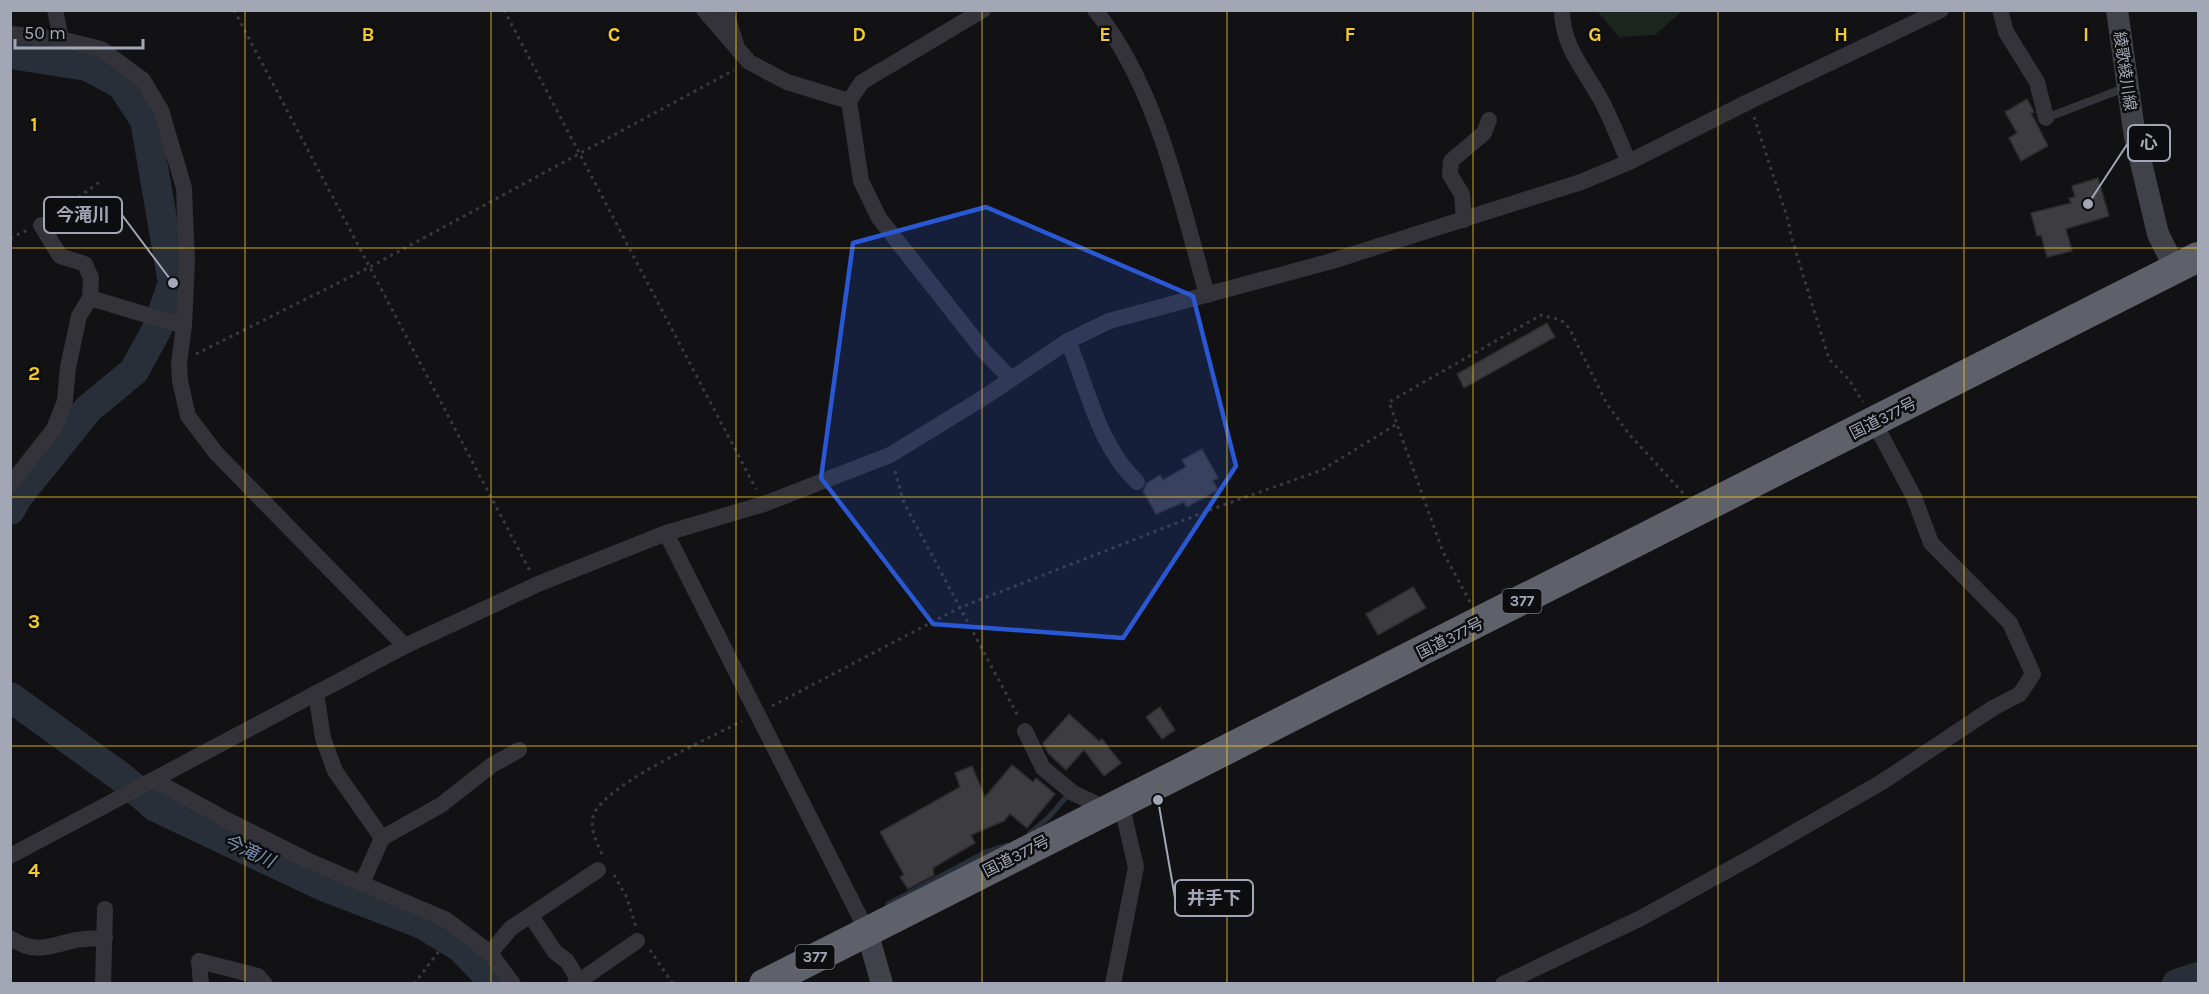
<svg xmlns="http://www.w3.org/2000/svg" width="2209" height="994" font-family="Karla,'Noto Sans JP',sans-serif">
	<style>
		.green { fill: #1c241e }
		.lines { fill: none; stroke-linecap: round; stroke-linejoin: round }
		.stream { stroke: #282f38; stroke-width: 5 }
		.river { stroke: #282f38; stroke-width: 30 }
		.building { fill: #3c3c41; stroke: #2d2c30; stroke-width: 1.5 }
		.path { stroke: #393a40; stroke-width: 3; stroke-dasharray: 3 4.5; stroke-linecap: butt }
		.lane { stroke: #333339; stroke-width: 8 }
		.street { stroke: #333339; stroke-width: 16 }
		.secondary { stroke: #414249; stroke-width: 22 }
		.highway { stroke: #5f616a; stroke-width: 30 }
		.marked { fill: #2a57d4; fill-opacity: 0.2; stroke: #2a57d4; stroke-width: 4.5; stroke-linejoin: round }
		.grid { fill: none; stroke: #f4c92a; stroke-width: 1.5; stroke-opacity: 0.55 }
		.labels { text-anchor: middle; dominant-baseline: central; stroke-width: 5; stroke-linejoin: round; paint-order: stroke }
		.shield { fill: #0d0d0f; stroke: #767983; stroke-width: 1.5 }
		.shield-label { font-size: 15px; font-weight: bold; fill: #a3a7b5 }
		.street-label { font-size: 16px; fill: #a3a7b5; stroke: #0d0d0f }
		.water-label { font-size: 18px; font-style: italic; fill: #7990b1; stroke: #0d0d0f }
		.grid-label { font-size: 20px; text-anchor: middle; font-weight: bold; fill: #f4c92a; stroke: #0d0d0f; stroke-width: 5; stroke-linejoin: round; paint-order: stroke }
		.leader { fill: none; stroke: #a3a7b5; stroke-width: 2 }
		.callout-dot { fill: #a3a7b5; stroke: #0d0d0f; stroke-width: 2 }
		.callout { fill: #0d0d0f; stroke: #a3a7b5; stroke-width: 2 }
		.callout-label { font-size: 18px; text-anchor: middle; font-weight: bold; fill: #a3a7b5 }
	</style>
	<rect width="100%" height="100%" fill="#121214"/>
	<path class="green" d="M1597,11h85l-27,24 -36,2z"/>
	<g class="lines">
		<g class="stream">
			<path d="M1029,834l19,-16 20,-23"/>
			<path d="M888,904l98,-52 21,-7"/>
		</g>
		<g class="river">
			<path d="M10,54l77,12 34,18 24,36 28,163 -16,46 -23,42 -46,38 -70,87 -8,14"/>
			<path d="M10,697l111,80 35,30 167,79 99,38 38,23 36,37"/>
			<path d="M2177,984l21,-7"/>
		</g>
	</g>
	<g class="building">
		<path d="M2027,99l7,13 -3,1 17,33 -27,15 -12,-23 8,-5 -12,-21z"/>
		<path d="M2098,178l11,38 -43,13 6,22 -25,6 -6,-22 -4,1 -6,-23 40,-10 -2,-5 6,-1 -3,-11z"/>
		<path d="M1547,323l8,14 -91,51 -7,-14z"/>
		<path d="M1202,449l16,29 -5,3 5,9 -31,17 -3,-5 -28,12 -13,-23 4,-8 13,-8 3,5 23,-13 -4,-7z"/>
		<path d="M1413,587l13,21 -48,27 -12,-21z"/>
		<path d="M1160,707l15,23 -13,9 -16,-22z"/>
		<path d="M1069,714l30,27 3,-2 19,24 -17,13 -20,-26 -18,20 -18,-17 -5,-10z"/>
		<path d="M1012,765l21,17 3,-4 19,16 -28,34 -17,-14 -6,7 -33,14 4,8 -42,25 1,7 -26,14 -8,-12 4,-2 -24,-43 80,-45 -5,-14 17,-7 13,31z"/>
	</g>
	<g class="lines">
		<g class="path">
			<path d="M234,10l296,561"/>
			<path d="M504,10l252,479"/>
			<path d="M1754,117l34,103 3,16 38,123 20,21 14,22"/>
			<path d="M54,215l47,-34"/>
			<path d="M10,238l18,-8"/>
			<path d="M196,354l172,-86 366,-198"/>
			<path d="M895,471l9,32 114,213"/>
			<path d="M1470,602l-27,-50 -54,-150 152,-87 20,5 8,8 38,76 22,30 55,60"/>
			<path d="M772,706l187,-98 256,-100 107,-38 75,-46"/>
			<path d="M602,854c-6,-13 -13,-26 -8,-40 12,-30 116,-76 148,-93"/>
			<path d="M614,875l12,21 10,31"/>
			<path d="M650,950l23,34"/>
			<path d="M414,984l25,-33"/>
		</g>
		<path class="lane" d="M2046,118l81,-31"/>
		<g class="street">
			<path d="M55,10l6,29"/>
			<path d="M704,10l45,52 38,20 62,19 12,80 18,37 104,132 27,28"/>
			<path d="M725,10l11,34"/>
			<path d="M1095,10c62,76 86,192 112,285"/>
			<path d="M1562,10c0,36 22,59 38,88 11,20 19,43 29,64"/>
			<path d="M2000,10l6,22 31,50 9,36"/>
			<path d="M10,34l51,5 40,10 42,31 18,30 23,78 3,74 -3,64 -5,37 1,18 8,35 28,37 189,193"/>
			<path d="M849,101l13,-19 121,-72"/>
			<path d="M1464,220l-2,-26 -12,-19 1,-14 33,-28 5,-13"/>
			<path d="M90,298l94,28"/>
			<path d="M1068,341c20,48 30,104 69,141"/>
			<path d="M10,485l44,-56 11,-28 3,-34 11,-51 11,-18 1,-20 -6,-14 -25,-8 -19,-31"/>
			<path d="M666,533l201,398"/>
			<path d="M316,693l7,45 12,33 47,67 -20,45"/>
			<path d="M1025,731l18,37 30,25 36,17"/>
			<path d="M154,780l73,40 82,41 136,58 45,34 23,31"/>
			<path d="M382,838l59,-33 51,-40 27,-15"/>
			<path d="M10,856l395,-210 133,-62 128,-51 98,-29 126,-49 93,-57 85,-57 41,-20 223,-60 249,-79 48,-20 119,-60 193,-92"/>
			<path d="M531,916l24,36 12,9 12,20"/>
			<path d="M10,938c25,16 37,9 62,3 11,-3 23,-2 33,-3"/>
			<path d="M490,953l21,-25 87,-58"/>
			<path d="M103,984l2,-75"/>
			<path d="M201,984l-2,-23 59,15 7,8"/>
			<path d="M575,984l62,-43"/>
			<path d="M1113,984l23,-117 -15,-64"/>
			<path d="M1503,984l138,-66 107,-59 134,-77 111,-74 27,-14 13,-20 -23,-51 -79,-80 -17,-46 -40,-75"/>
		</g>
		<g class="secondary">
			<path d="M2117,10l18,127 23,97 17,34"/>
			<path d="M867,931l15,53"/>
		</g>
		<path class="highway" d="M764,984l1434,-727"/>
	</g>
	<path class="marked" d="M986,207l207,89 43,170 -113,172 -190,-14 -112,-146 32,-235z"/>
	<path class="grid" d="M245,10v974M491,10v974M736,10v974M982,10v974M1227,10v974M1473,10v974M1718,10v974M1964,10v974M10,248h2188M10,497h2188M10,746h2188"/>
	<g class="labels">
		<g class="shield">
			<rect x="1502.5" y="589" width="39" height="24" rx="4.5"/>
			<rect x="795.5" y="945" width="39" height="24" rx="4.5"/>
		</g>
		<g class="shield-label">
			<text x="1522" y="601">377</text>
			<text x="815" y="957">377</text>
		</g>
		<g class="street-label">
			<text transform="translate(2125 71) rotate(82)">綾歌綾川線</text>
			<text transform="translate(1883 418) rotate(-27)">国道377号</text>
			<text transform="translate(1450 638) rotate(-27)">国道377号</text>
			<text transform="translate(1016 856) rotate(-27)">国道377号</text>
		</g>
		<g class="water-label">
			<text transform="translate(249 851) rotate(25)">今滝川</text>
		</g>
	</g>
	<g class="grid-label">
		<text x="368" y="41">B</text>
		<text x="614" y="41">C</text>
		<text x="859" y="41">D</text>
		<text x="1105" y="41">E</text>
		<text x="1350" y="41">F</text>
		<text x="1595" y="41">G</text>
		<text x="1841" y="41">H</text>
		<text x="2086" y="41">I</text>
		<text x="34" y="131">1</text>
		<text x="34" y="380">2</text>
		<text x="34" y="628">3</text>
		<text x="34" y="877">4</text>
	</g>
	<path class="leader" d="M2088 204L2128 143M173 283L122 215M1158 800L1175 898"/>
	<g class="callout-dot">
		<circle cx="2088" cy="204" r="6"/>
		<circle cx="173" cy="283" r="6"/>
		<circle cx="1158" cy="800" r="6"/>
	</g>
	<g class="callout">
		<rect x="2128" y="125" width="42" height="36" rx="6"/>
		<rect x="44" y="197" width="78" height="36" rx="6"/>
		<rect x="1175" y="880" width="78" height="36" rx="6"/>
	</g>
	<g class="callout-label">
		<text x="2149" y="149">心</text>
		<text x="83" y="221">今滝川</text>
		<text x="1214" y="904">井手下</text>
	</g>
	<rect width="2209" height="994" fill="none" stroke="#a3a7b5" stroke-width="24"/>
	<path d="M15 39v9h128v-9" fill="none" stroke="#a3a7b5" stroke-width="3"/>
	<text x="24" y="39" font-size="18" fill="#a3a7b5" stroke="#0d0d0f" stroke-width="4.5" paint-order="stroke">50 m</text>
</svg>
